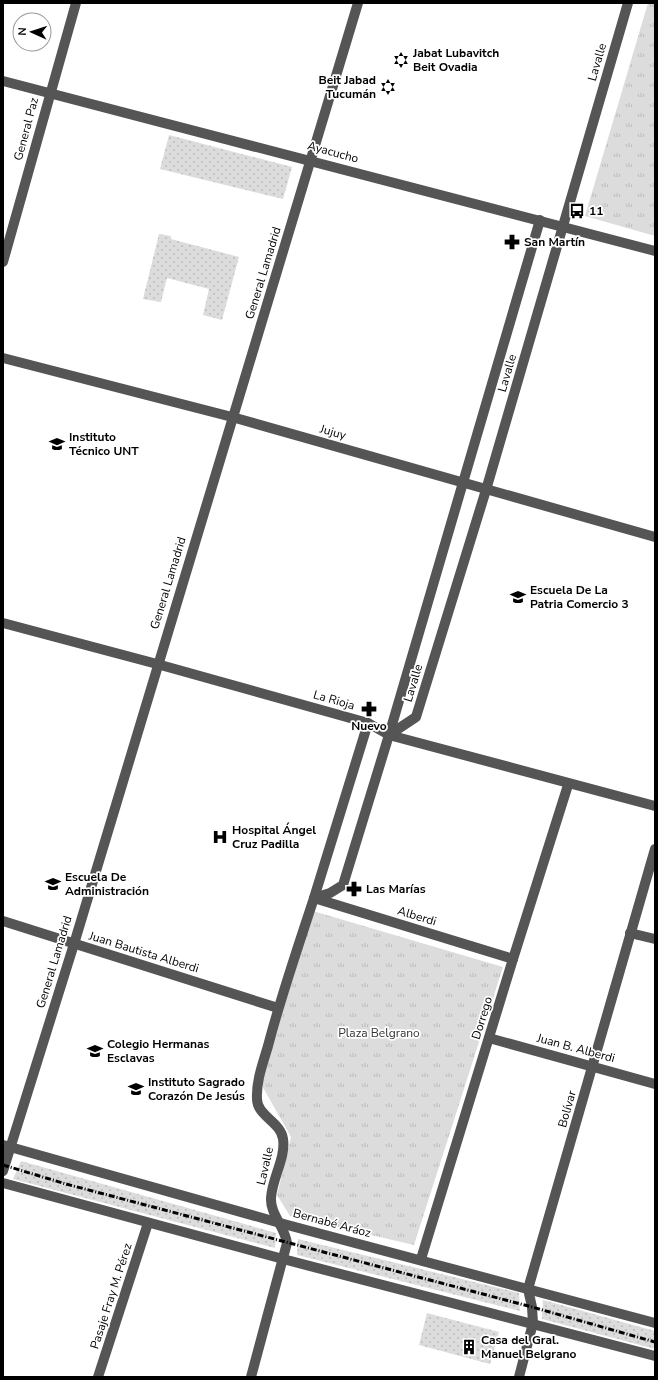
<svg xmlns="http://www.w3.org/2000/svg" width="658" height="1380" font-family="'Nunito Sans',sans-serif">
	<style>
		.grass { fill: url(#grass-dots) }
		.park { fill: url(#park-tufts) }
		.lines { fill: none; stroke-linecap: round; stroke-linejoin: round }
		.minor { stroke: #555; stroke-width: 10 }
		.rail { stroke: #000; stroke-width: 3; stroke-dasharray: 6 2 1 2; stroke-linecap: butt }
		.labels { text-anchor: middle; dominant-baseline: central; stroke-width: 3.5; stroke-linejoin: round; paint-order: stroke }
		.poi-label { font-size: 12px; font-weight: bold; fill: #000; stroke: #fff; text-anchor: start }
		.street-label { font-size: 12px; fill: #000; stroke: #fff }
		.park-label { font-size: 12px; fill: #333; stroke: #fff }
	</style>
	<defs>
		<pattern id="grass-dots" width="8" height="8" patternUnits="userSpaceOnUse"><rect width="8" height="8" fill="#dcdcdc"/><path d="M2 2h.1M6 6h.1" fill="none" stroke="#bbb" stroke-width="1.8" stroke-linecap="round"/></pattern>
		<pattern id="park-tufts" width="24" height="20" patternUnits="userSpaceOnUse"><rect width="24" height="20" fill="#dcdcdc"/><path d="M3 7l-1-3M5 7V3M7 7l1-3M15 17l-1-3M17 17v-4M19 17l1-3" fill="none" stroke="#bbb"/></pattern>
	</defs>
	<rect width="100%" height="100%" fill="#fff"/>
	<g class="grass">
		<path d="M169,135l123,32 -9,32 -123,-30z"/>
		<path d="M159,234l12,2v3l68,18 -17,63 -19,-5 6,-26 -42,-11 -6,24 -18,-3z"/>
		<path d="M21,1161l255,72 -1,15 -262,-69z"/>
		<path d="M298,1239l221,54 1,18 -223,-56z"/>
		<path d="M543,1300l112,31v18l-113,-30z"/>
		<path d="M427,1313l72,19 -9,32 -71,-19z"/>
	</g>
	<g class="park">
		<path d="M648,3h7v233l-70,-20z"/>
		<path d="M313,911l190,56 -89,278 -124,-29 -13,-21 14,-58 -30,-53z"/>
	</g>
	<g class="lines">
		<g class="minor">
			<path d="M3,81l652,170"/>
			<path d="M3,262l73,-259"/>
			<path d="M3,358l229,59 423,120"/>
			<path d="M3,623l154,41 211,59 21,12 266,71"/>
			<path d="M368,723l-54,175 199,61"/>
			<path d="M389,735l27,-18 70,-227 142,-487"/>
			<path d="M3,921l275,87"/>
			<path d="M630,933l25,6"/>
			<path d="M489,1038l166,46"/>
			<path d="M3,1145l277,78 375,100"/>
			<path d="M3,1171l71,-227 284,-941"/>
			<path d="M3,1183l280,76 372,97"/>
			<path d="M421,1259l92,-300 55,-174"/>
			<path d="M98,1377l50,-154"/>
			<path d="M251,1377l36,-134c-2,-16 -17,-29 -16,-45 1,-20 15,-40 12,-59 -2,-17 -26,-23 -26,-40 -1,-18 6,-36 11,-53 13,-50 30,-99 46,-148l16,-5 13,-8 46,-150 151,-515"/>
			<path d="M519,1377l14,-54 -1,-16 -4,-18 127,-440"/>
		</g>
		<path class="rail" d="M3,1165l63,19 466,123 123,35"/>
	</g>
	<defs>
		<symbol id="synagogue-bare" viewBox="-9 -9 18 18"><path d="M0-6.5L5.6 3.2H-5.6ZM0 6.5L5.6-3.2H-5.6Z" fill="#000" stroke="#fff" stroke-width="2.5" paint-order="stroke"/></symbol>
		<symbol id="bus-bare" viewBox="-9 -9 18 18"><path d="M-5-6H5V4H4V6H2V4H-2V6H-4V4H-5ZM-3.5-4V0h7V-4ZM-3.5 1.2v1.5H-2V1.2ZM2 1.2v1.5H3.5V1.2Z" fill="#000" stroke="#fff" stroke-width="2.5" paint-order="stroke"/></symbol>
		<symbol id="pharmacy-bare" viewBox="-9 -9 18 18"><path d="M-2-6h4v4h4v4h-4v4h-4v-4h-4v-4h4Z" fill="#000" stroke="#fff" stroke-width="2.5" paint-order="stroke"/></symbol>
		<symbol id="university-bare" viewBox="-9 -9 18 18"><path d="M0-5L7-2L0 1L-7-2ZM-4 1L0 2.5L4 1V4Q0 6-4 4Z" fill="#000" stroke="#fff" stroke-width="2.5" paint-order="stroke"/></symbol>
		<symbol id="school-bare" viewBox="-9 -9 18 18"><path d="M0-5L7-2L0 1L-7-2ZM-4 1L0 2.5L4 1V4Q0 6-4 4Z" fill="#000" stroke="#fff" stroke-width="2.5" paint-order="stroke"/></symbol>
		<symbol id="hospital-bare" viewBox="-9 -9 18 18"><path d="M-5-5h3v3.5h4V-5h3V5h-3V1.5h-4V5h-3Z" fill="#000" stroke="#fff" stroke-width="2.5" paint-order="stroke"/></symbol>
		<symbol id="building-bare" viewBox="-9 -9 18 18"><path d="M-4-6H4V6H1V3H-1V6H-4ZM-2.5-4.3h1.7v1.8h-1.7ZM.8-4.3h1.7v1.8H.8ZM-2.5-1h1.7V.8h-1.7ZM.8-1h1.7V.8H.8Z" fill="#000" stroke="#fff" stroke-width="2.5" paint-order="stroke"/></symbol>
	</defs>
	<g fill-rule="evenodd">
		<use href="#synagogue-bare" x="390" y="49" width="22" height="22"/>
		<use href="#synagogue-bare" x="377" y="76" width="22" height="22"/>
		<use href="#bus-bare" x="566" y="200" width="22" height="22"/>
		<use href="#pharmacy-bare" x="501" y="231" width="22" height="22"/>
		<use href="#university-bare" x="46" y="433" width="22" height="22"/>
		<use href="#school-bare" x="507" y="586" width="22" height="22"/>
		<use href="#pharmacy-bare" x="358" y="698" width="22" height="22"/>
		<use href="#hospital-bare" x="209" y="826" width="22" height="22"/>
		<use href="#school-bare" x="42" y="873" width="22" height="22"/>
		<use href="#pharmacy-bare" x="343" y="878" width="22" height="22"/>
		<use href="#school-bare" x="84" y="1040" width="22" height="22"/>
		<use href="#school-bare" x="125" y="1078" width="22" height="22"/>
		<use href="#building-bare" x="458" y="1336" width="22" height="22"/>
	</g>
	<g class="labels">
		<g class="poi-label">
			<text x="413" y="53">Jabat Lubavitch<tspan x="413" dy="14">Beit Ovadia</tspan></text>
			<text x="376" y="80" text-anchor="end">Beit Jabad<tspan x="376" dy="14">Tucumán</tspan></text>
			<text x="589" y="211">11</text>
			<text x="524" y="242">San Martín</text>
			<text x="69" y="437">Instituto<tspan x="69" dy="14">Técnico UNT</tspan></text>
			<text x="530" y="590">Escuela De La<tspan x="530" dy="14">Patria Comercio 3</tspan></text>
			<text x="369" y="726" text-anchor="middle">Nuevo</text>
			<text x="232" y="830">Hospital Ángel<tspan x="232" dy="14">Cruz Padilla</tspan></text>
			<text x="65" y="877">Escuela De<tspan x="65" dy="14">Administración</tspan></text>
			<text x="366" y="889">Las Marías</text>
			<text x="107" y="1044">Colegio Hermanas<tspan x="107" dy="14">Esclavas</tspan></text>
			<text x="148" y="1082">Instituto Sagrado<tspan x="148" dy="14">Corazón De Jesús</tspan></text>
			<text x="481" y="1340">Casa del Gral.<tspan x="481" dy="14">Manuel Belgrano</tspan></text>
		</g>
		<g class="street-label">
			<text transform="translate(597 62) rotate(-74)">Lavalle</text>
			<text transform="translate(26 129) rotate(-75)">General Paz</text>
			<text transform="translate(333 152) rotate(15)">Ayacucho</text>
			<text transform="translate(263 273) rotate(-73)">General Lamadrid</text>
			<text transform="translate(507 373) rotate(-74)">Lavalle</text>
			<text transform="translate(333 432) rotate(16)">Jujuy</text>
			<text transform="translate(168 583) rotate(-73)">General Lamadrid</text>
			<text transform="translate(413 683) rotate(-73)">Lavalle</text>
			<text transform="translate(334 700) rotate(16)">La Rioja</text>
			<text transform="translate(417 916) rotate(17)">Alberdi</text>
			<text transform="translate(144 952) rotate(17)">Juan Bautista Alberdi</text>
			<text transform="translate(54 962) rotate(-73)">General Lamadrid</text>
			<text transform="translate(482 1018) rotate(-73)">Dorrego</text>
			<text transform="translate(576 1048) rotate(15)">Juan B. Alberdi</text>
			<text transform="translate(567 1109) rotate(-74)">Bolívar</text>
			<text transform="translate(265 1166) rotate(-77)">Lavalle</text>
			<text transform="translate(332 1223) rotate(15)">Bernabé Aráoz</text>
			<text transform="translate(111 1296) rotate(-72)">Pasaje Fray M. Pérez</text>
		</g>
		<g class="park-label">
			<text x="379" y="1033">Plaza Belgrano</text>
		</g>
	</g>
	<rect width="658" height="1380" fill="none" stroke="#000000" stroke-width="8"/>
	<g transform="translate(32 32) rotate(273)"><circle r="19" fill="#ffffff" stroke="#999999"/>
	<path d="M0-3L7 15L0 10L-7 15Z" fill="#000000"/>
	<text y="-6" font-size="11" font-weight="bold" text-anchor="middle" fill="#000000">N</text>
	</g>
</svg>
